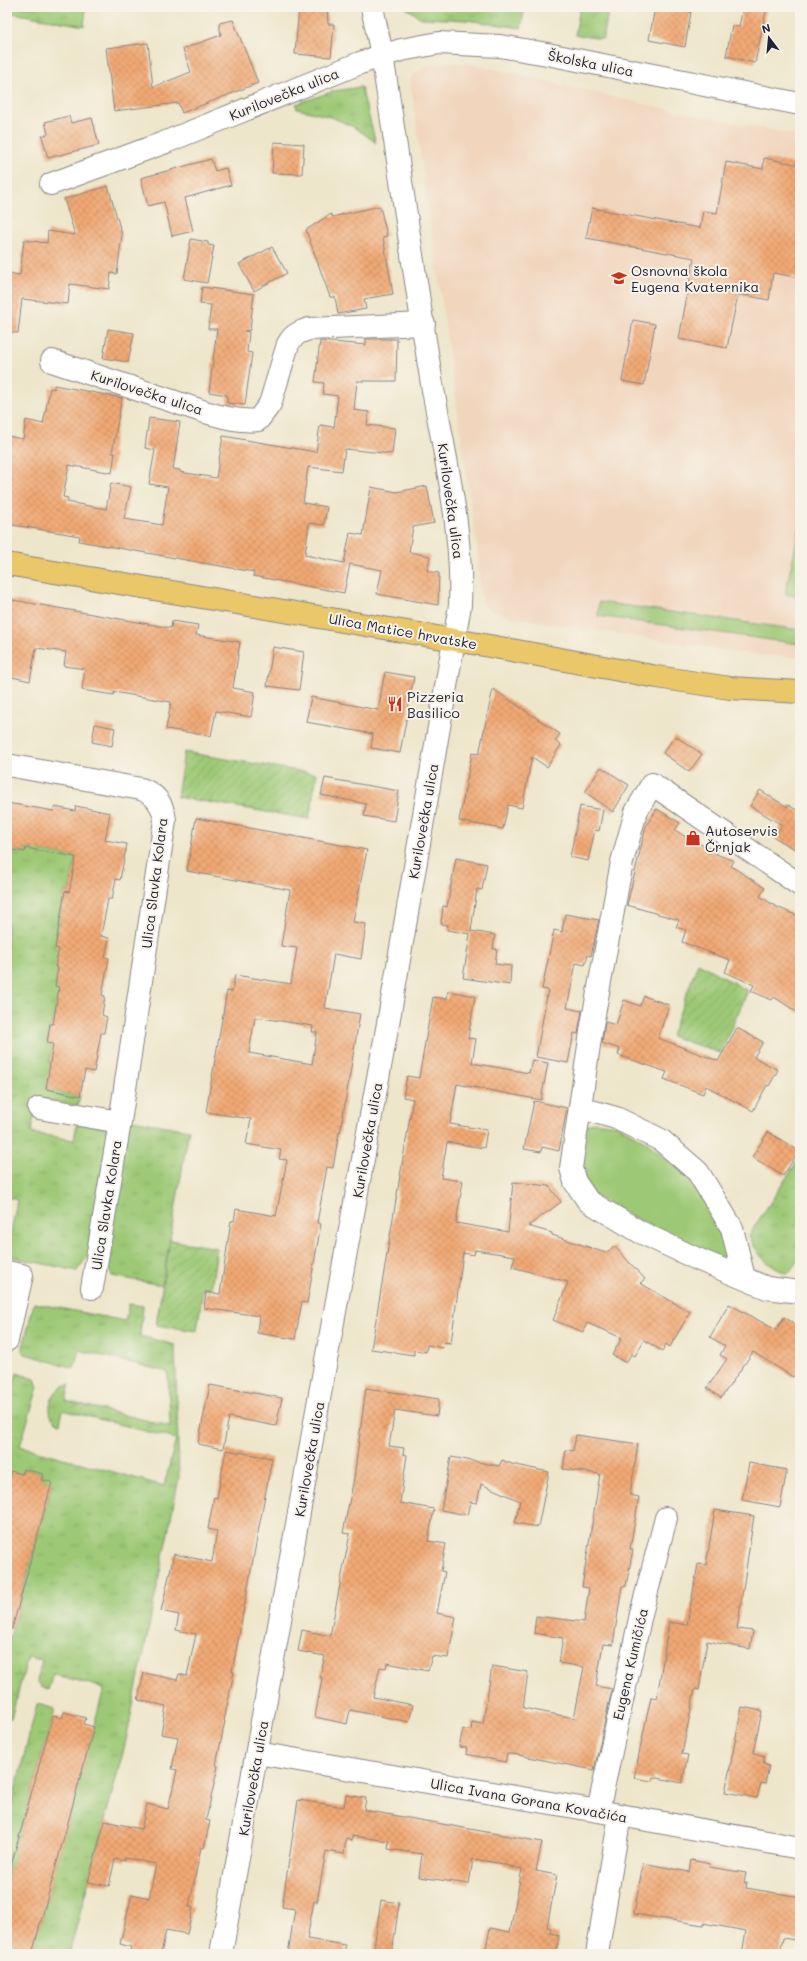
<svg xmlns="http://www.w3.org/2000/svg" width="807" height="1961" font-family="Mali,sans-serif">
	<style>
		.built { fill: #f1d5bd }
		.grass { fill: url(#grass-tufts); stroke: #607658 }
		.park { fill: #9dc976; stroke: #607658 }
		.garden { fill: url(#garden-furrows); stroke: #607658 }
		.building { fill: url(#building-cross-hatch); fill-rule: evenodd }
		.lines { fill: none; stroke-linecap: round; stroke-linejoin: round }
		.minor-casing { stroke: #888483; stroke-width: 24 }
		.major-casing { stroke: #888483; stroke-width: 24 }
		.minor { stroke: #fff; stroke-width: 22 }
		.major { stroke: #eac769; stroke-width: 22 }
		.labels { text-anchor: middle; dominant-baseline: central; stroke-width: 4; stroke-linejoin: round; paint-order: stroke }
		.street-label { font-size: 14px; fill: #22223b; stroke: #f7f3e8 }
		.poi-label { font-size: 14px; fill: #22223b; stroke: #f7f3e8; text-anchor: start }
	</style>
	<defs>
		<pattern id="grass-tufts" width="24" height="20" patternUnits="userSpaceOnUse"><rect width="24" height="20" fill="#9dc976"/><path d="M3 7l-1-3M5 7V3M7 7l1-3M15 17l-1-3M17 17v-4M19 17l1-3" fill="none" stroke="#87ac67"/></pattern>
		<pattern id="garden-furrows" width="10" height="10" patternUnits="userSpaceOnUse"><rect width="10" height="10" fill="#9dc976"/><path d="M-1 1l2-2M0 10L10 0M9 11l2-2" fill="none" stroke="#87ac67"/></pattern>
		<pattern id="building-cross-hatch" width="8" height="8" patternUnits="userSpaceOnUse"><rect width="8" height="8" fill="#f1a974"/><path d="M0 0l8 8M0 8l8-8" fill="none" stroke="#ce9165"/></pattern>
	</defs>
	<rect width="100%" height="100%" fill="#f7f3e8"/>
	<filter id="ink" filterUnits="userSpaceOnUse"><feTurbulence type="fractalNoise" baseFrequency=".025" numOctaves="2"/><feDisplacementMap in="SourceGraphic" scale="8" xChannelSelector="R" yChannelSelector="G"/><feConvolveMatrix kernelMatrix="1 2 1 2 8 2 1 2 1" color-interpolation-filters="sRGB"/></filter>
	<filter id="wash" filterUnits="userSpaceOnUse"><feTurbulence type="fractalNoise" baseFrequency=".012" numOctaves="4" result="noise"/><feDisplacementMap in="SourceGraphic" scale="16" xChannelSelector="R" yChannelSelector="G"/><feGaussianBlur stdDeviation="0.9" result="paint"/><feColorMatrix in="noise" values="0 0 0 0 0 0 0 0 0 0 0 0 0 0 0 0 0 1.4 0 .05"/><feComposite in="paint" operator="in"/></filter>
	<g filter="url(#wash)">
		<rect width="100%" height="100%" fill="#eee6cb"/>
		<path class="built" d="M451,62l21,2 185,43 143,29v521l-43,-2 -246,-38 -23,-8 -4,-4 -4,-15 -3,-44 -67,-465 3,-6 15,-10z"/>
		<g class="grass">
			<path d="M7,7h79l-2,19 -77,-14z"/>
			<path d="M405,7h120l-4,21 -54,-8 -46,-2z"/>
			<path d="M580,7h29l-6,32 -28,-4z"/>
			<path d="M361,87l15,56c-27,-22 -45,-27 -79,-34l-1,-5 38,-13z"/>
			<path d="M26,848l50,9 -7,35 -4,-1 -10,57 15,3 -13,6 -2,10 3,1 -3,18 8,2 -7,19 -3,17h-3l-3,19 15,3 -1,8 -10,-1 -2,10 2,1 -5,25 34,7 -2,10 -41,-8 -6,35 43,7 3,-18 33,6 -21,126 -12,17 -70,-15 10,-56 -10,-3v-342l2,-6 16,3z"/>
			<path d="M126,1119l63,11 -27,155 -50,-9 -6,-19z"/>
			<path d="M800,1157v100l-12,17c-22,-9 -30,-18 -39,-39z"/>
			<path d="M34,1303l91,18 4,-17 14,2 -3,30 35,9 4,133 -54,267 -56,209h-37l72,-266 -51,-14 -5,16 -6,-2 -5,-8 5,-20 -14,-3 -17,61 -4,2v-72l45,-165 -11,-3 2,-6 -19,-5 -2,5 -15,12v-79l10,-34 18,6 3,8 -18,59 144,40 12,-47 -113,-29 -3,14c-19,-7 -9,-38 10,-40l-4,17 104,25 -2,-54 -89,-22 -5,18 -49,-14 -3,-3z"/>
			<path d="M37,1704l18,5 -48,172v-58z"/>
		</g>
		<g class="park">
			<path d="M800,526v71l-15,-3z"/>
			<path d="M599,602l201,28v14l-202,-28z"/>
			<path d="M595,1122l22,3 28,16 46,37 30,51 11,32 -7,4 -131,-69 -12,-22 -1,-39 6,-10z"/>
		</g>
		<g class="garden">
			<path d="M184,752l133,22 -8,45 -132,-22z"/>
			<path d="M698,963l50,28 -28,62 -49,-17z"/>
			<path d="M170,1240l47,8 -6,42 -8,-1 -6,42 -41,-6z"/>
		</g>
		<g id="blocks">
			<g class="building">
				<path d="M299,7h28l1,17h6l-3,33 -36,-3z"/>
				<path d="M655,7h11l25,5 -6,35 -36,-7z"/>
				<path d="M743,7h24l-12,56 -29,-7 6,-31 7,2z"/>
				<path d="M233,20l25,63 -76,30 -4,-10 -64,8 -8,-63 42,-5 5,44 38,-15 -8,-23 38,-14 -2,-12z"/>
				<path d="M69,116l2,7 21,-5 7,27 -51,13 -6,-22 6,-2 -3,-12z"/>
				<path d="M274,142l30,2 -2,30 -30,-1z"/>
				<path d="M764,158l36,7v113l-27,-5 -4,27 -31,-6 -11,54 -48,-9 15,-81 -108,-20 6,-30 108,20 3,-17 14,2 9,-51 37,7z"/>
				<path d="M211,159l4,12 11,-3 5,17 -46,13 8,33 -21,5 -8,-34 -16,4 -7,-28z"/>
				<path d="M108,186l14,49 -5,39 -6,-1 -2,16 -39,-5 -2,20 -46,-5 -4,34 -11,-1v-59l13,2 4,-35 23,3 1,-12 27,4 -11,-36z"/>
				<path d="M380,206l7,30 -4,1 10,57 -29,5 2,10 -28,5 -3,-17h-5l-24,-67 25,-16 1,3z"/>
				<path d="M191,239l17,3v3l6,1 -7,37 -23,-4z"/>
				<path d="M272,247l15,26 -33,18 -15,-27z"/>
				<path d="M202,287l52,7 -4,36 -6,1 5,1 -2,20 5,1 -7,52 -18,-2v-8l-18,-3 8,-63h-9l3,-24 -11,-1z"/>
				<path d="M633,320l22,4 -11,61 -22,-4z"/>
				<path d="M108,329l26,4 -6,29 -25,-4z"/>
				<path d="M366,339h31l-1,42h-39l-3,29 15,2 -2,13 28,3 -3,26 -47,-5 -3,22 -34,-4 -5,36 24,4 -3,18 -15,-2 -4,32 39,8 6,-30 13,2 8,-48 26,5 30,-6 7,37 -21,4 -4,25 21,4 -3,15 12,2 -1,32 -61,-11 5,-24 -32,-6 -6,29 -91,-17 1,-4 -175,-31 1,-5 -73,-12v-88l16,3 3,-19 17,4 7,-36 4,1v-4l68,13 -10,55h3l-3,20 -43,-8 -6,32 5,1 -1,4 39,7 5,-26 20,4 -7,32 38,6 6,-38 -19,-3 6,-34 -10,-2 4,-30 31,4 -7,47 7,1v2l36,6 7,-42 93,16 4,-27 14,2 4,-31 -15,-2 1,-11 -9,-1 5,-41 46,4z"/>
				<path d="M7,599l164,29 1,-7 26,4 -2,10 44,7 -7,46 22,4 -4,25 -35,-6 -5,25 -45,-7 5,-27 -57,-10v3l-32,-5 3,-21 -21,-3 2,-14 -30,-4 -6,33 -23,-5z"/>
				<path d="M273,647l31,5 -5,38 -32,-4z"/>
				<path d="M385,672l29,5 -14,76 -29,-5 2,-14 -67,-12 5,-25 67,13z"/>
				<path d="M493,689l67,45 -5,7 6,4 -14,22 -15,-10 -10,51 -14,-3 -5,24 -44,-8 13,-68 7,1z"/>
				<path d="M95,724l20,4 -3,18 -20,-4z"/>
				<path d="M675,736l27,18 -13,18 -26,-19z"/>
				<path d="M601,767l28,18 -16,27 -28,-20z"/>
				<path d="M325,778l74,13 -5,30 -30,-5 2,-12 -45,-9z"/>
				<path d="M760,790l27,17 1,-2 12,7v40l-26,-15 8,-12 -32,-19z"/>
				<path d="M7,803l47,8 1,-4 20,4 1,-5 34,7 -5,27 22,4 -7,36 -4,-1 -4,20h-4l-7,37 8,2 -4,19 4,1 -7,37 3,1 -3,19 5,2 -3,16h-3l-7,39 -9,-2 -5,26 -34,-7 7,-45 -6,-1 3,-19h3l6,-37 -4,-1 3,-18 -3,-1 4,-18 -4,-1 10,-57 4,1 7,-35 -50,-9 -1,4 -18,-3z"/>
				<path d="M580,806l23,4 -4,21 -4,-1 -7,31 -18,-4z"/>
				<path d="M657,809l23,14 -5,7 17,11 25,10 -1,3 18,7 -3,5 34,22 -5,8 15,10 25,11v97l-26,-17 -2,3 -21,-9 3,-6 -29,-13 5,-12 -48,-18 4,-12 -10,-3 3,-7 -52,-15 19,-79z"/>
				<path d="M196,818l171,32 -14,72 13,2 -5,35 -27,-5 -9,54 35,6 -20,119 -1,-1 -6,36 -6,-1 -10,56 4,1 -14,79 -5,-1 -7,37 -38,-6 2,-17 -55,-8 2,-16 14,2 11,-73h3l2,-12 40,7 11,-56 -8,-1 2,-9 -35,-6 5,-25 -45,-7 21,-121 5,1 3,-17 56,9 6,-36 -16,-2 9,-56 -103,-19zM255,1017l58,9 -1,6h5l-5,32 -63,-11z"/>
				<path d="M456,858l31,6 -5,26 -5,-1 -6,42 24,4 -2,14h4l-2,15 16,2 -1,19 -47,-7 7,-44 -23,-4 1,-5 -7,-1 2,-18 4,1z"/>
				<path d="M565,914l34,6 -8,36 -3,-1 -3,10 -9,-2 -9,45 15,3 -4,23 -4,-1 -6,30 -32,-6 12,-67 -6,-1 12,-59 8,2z"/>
				<path d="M448,991l27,5 -7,42 8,1 -4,24 57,10 3,-13 16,3 -7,37 -84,-16 -7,40 37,6 -3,18 -37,-6 -6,36 22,3 -7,42 52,9 5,-50 36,4 12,16 -33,24 24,7v2l54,18 8,-7 31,33 -5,4 50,29 -20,35 -4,-3 -4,7 -18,-11 -9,16 -4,-2 -5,9 -14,-8 10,-17 -35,-15 -4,9 -30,-12 15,-38 -56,-15 3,-11 -40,-6 -1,5 -11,-2 -12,90 -7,-1 -1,6 -16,-3 -1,7 -12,-2v5l-43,-6 42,-250 -10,-2 4,-21 12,2 14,-81 14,2z"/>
				<path d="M644,996l25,9 -11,33 60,23 19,-33 26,14 -9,15 24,13 -9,16 -2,-1 -14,26 -47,-25 -3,8 -39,-15 3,-7 -49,-17 2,-6 -18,-6 3,-21 11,3 8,-25 16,6z"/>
				<path d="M534,1101l33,7 -8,43 -17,-4 -1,5 -17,-3z"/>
				<path d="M768,1132l31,19 -16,25 -31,-19z"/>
				<path d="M729,1304l47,26 8,-13 16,10v40l-7,10 -40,-25 -32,46 -14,-10 20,-29 -7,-4 5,-9 -15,-9z"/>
				<path d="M210,1385l72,13 -6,28 -47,-9 -6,32 -25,-5z"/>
				<path d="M366,1388l73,11 -2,17 -42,-6 -6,36 15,2 -1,6 4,1 -7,48 34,6 -6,32 18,3 -5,27 4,1 -8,41 19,4 -8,41 -16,-2 -4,15 -41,-8 -1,5 -6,-1 -7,30 40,8 -4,17 -59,-12 -3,14 -32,-7 7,-39 -2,-1 5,-21 -27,-5 4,-21 28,6 20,-102 -7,-1 11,-55z"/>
				<path d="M576,1435l62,9 -8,51 9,2 -9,52h3l-7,37h-4l-9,59 -10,-1 -7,42 16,3 -18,81 -81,-16h-6l-2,8 -39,-8 1,-6 -8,-1 4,-18 8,2 1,-9 11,2 9,-58 36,6 -5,36 51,10 10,-51 -25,-4 4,-25 -29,-5 2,-17 48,6 5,-34 -7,-1 18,-113 -37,-5 3,-19 7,1z"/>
				<path d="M226,1450l46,8 -40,214h2l-10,49h1l-9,44 2,1 -12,54 4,1 -6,27 -3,-1 -12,60h4l-6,27 -21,-4 -5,24h-32l2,-7 -11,-3 12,-50 17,4 7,-34 -31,-6v3l-10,-2 -6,27 -21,-4 17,-61 36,8 6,-25 21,5 9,-39 -5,-1 6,-32 -17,-3 5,-28 -28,-6 6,-27 33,7 2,-6 8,2 9,-42 -20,-4 3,-15 -18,-4 13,-57 38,8 5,-31 -9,-2 6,-32 3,1z"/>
				<path d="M451,1457l48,9 3,-6 10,4 37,8 -11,55 -23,-4 5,-22 -39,-17 -4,19 -7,-1 -3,13 -26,-5z"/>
				<path d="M749,1463l38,7 -7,37 -38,-7z"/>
				<path d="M24,1469l19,5 -2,6 11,2 -40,147h-5v-143l4,-15 11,3z"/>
				<path d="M715,1510l39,6 -17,113 16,2 -3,18 -43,-8 -8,49 -4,-1 -13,65 6,1 -6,28 -29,-6 -1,4 -18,-3 17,-81 6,1 12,-76 18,3 11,-61 8,1z"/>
				<path d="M742,1707l20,4 -9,42 12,3 -2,8 6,2 -4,18 -4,-1 -4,15 -32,-6z"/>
				<path d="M64,1712l22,6 -2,6 10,3 -62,227h-25v-74l46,-164 9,2z"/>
				<path d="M346,1795l20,3 -2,12 178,32 -6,29 21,4 -10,52 4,1 -1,5 9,2 -3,19h-71l5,-26 20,4 12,-63 -18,-4v-1l-31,-5 -4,25 -50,-7 3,-23 -34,-5 1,-8 -37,-5v4l-6,-2 -2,16 -18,-3 -9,51 -3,-1 -7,38 38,6v9h-57l7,-45 -13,-2 16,-107 46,7z"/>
				<path d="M691,1860l19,4 -1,3 37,6 -2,10h3l-1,5 54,9v44l-17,-3 -3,16h-38l4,-23 -43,-8v2l-69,-11 9,-51 46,9z"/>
				<path d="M381,1900l18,3 -7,51h-19z"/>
			</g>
		</g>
	</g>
	<g filter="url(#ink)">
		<use href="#blocks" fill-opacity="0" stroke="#888483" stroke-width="1"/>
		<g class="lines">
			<defs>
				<g id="minor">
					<path d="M51,184l115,-42 194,-79 41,-13 38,-7 61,3 47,8 253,50"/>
					<path d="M52,361l153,51c18,5 34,10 53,8l12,-16 18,-60c5,-9 11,-12 21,-15l115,-5"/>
					<path d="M7,765l134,24c15,5 22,16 24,31l-45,302 -28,166"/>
					<path d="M800,885l-148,-101 -16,28 -14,50 -30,163 -21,143 4,14 13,19 52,31 55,26 72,30 33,4"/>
					<path d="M39,1108l81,14"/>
					<path d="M581,1108l35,10 45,22 37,32 34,56 12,50"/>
					<path d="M7,1272l15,3 -15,65"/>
					<path d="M257,1753l341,58 202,37"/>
					<path d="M598,1811l43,-197 25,-96"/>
					<path d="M221,1954l103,-583 65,-353 71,-413c3,-75 -15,-148 -28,-221 -18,-110 -33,-220 -50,-329l-10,-48"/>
					<path d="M597,1954l23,-139"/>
				</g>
				<path id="major" d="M7,564l477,81 173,32 73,11 70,4"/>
			</defs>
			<use href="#minor" class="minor-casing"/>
			<use href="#major" class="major-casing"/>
			<use href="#minor" class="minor"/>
			<use href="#major" class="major"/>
		</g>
	</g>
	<defs>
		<symbol id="school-bare" viewBox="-9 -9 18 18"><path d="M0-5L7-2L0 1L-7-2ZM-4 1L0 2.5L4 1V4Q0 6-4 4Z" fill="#c8321e" stroke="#f7f3e8" stroke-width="2.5" paint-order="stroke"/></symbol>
		<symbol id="restaurant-bare" viewBox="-9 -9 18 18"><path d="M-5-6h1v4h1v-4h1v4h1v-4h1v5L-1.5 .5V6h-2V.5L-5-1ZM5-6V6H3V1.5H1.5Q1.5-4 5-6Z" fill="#c8321e" stroke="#f7f3e8" stroke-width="2.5" paint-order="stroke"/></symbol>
		<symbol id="shop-bare" viewBox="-9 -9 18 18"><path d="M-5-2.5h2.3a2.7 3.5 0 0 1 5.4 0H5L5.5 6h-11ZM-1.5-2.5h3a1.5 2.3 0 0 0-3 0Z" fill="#c8321e" stroke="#f7f3e8" stroke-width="2.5" paint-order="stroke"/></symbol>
	</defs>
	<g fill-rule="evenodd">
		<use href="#school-bare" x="608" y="267" width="22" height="22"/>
		<use href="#restaurant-bare" x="384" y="693" width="22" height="22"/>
		<use href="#shop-bare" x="682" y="827" width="22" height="22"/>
	</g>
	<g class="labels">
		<g class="street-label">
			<text transform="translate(591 63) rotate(11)">Školska ulica</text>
			<text transform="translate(284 94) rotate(-22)">Kurilovečka ulica</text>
			<text transform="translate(147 392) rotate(18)">Kurilovečka ulica</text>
			<text transform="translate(451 501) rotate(82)">Kurilovečka ulica</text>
			<text transform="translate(403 631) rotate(10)">Ulica Matice hrvatske</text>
			<text transform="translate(423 821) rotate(-80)">Kurilovečka ulica</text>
			<text transform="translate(154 883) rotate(-83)">Ulica Slavka Kolara</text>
			<text transform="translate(367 1140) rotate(-80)">Kurilovečka ulica</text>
			<text transform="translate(106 1205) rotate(-81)">Ulica Slavka Kolara</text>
			<text transform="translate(309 1459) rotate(-80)">Kurilovečka ulica</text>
			<text transform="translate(630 1664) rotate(-77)">Eugena Kumičića</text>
			<text transform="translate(253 1778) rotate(-80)">Kurilovečka ulica</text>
			<text transform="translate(529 1800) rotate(10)">Ulica Ivana Gorana Kovačića</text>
		</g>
		<g class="poi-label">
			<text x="631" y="270">Osnovna škola<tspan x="631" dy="16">Eugena Kvaternika</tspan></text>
			<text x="407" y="696">Pizzeria<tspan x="407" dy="16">Basilico</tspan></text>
			<text x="705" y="830">Autoservis<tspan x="705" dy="16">Črnjak</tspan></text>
		</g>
	</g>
	<rect width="807" height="1961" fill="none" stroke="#f7f3e8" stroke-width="24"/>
	<g transform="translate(769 38) rotate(344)" stroke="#f7f3e8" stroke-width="3" paint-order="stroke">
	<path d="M0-3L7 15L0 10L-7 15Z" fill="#22223b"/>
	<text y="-6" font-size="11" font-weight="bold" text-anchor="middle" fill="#22223b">N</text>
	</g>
</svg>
